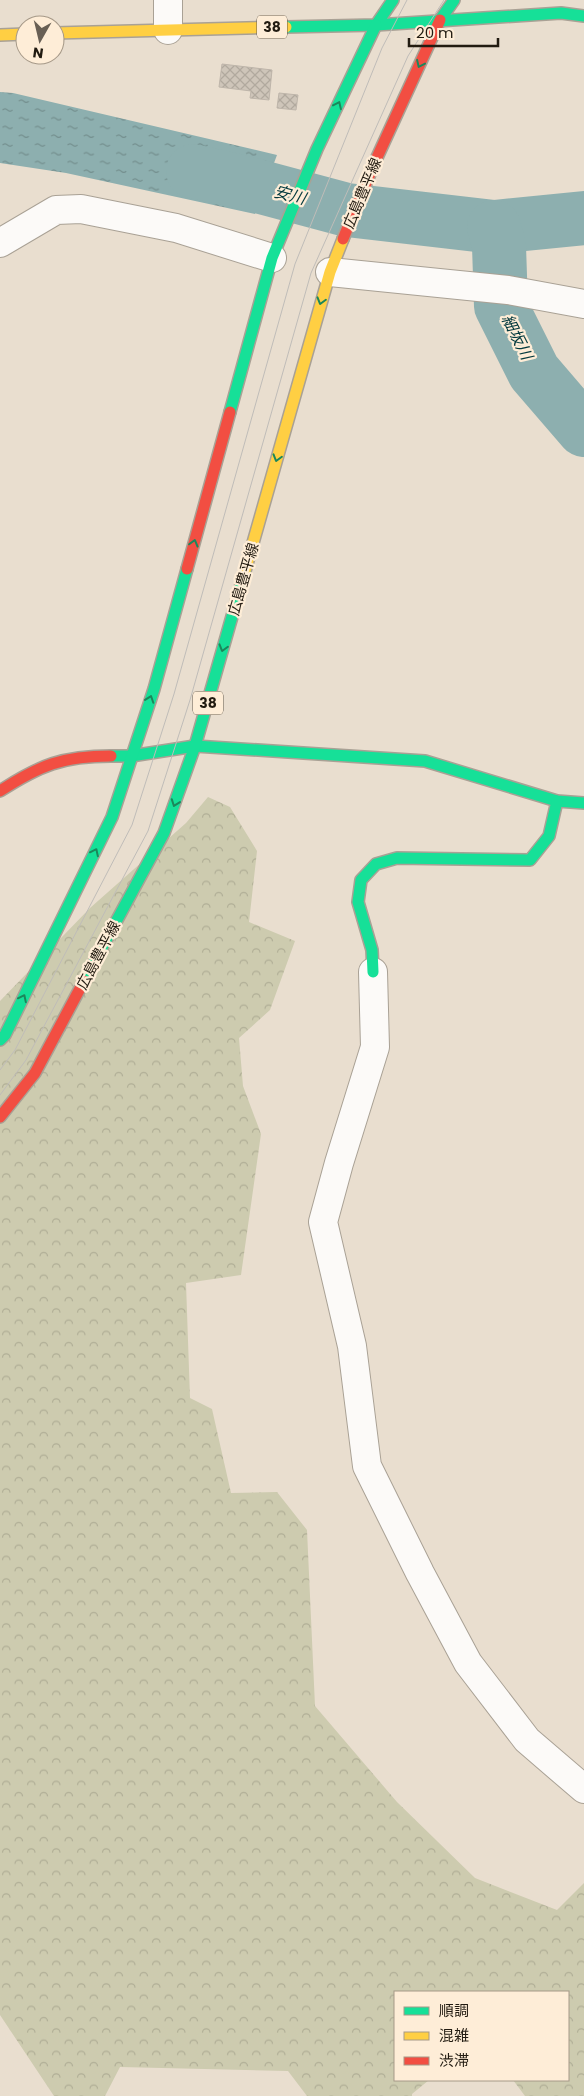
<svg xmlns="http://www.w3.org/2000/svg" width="584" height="2096" font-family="Poppins,'Noto Sans JP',sans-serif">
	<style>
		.forest { fill: url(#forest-crowns) }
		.water { fill: url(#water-ripples) }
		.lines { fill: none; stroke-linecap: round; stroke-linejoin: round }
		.river { stroke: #8dafaf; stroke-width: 54 }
		.building { fill: url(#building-cross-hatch); stroke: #beb5aa }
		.street-casing { stroke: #a9a195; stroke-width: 30 }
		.fast-casing { stroke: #a9a195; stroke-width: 14 }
		.slow-casing { stroke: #a9a195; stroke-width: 14 }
		.jam-casing { stroke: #a9a195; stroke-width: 14 }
		.street { stroke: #fcfaf8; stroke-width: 28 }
		.fast { stroke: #16e098; stroke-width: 11 }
		.slow { stroke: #ffcf43; stroke-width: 11 }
		.jam { stroke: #f24e42; stroke-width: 11 }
		.tram { stroke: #bfbcb8; stroke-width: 1 }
		.oneway { stroke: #1b875b }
		.labels { text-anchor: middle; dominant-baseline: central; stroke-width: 4.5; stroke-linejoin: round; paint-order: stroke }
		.shield { fill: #feedd7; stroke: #645a4c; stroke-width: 1 }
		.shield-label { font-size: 14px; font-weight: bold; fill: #221b11 }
		.street-label { font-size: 15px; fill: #221b11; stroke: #feedd7 }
		.water-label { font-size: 16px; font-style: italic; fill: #03393e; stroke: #feedd7 }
	</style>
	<defs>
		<pattern id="forest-crowns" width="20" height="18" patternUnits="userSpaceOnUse" patternTransform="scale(1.25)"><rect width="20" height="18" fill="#cdcbaf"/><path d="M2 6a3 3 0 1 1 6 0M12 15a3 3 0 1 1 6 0" fill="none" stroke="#b0ae96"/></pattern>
		<pattern id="water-ripples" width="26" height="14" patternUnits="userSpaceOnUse" patternTransform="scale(1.25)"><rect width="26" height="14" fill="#8dafaf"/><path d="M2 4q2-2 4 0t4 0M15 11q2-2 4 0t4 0" fill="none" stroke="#738e8d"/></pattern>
		<pattern id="building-cross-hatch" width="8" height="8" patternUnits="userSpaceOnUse" patternTransform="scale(1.25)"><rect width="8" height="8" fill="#cec5b9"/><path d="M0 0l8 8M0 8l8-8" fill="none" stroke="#b1a99e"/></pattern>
	</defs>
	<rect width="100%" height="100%" fill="#e9decf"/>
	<path class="forest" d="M208,797l22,10 27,44 -8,71 46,19 -25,69 -31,28 4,48 18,48 -20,141 -55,8 4,115 22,11 19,84 46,-1 30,38 8,176 82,96 78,76 82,32 27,-27v213h-59l-12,-16h55v-88h-173v88h34l-17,14v2h-105l-19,-25 -168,-4 -15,29h-51l-54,-81v-1014l90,-93 96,-85z"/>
	<path class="water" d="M0,92l13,1 264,62 -22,59 -189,-41 -66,-10z"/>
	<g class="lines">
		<g class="river">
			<path d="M193,171l53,12 101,27 147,17 90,-9"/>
			<path d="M494,227l5,19 2,60 33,66 50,58"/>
		</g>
	</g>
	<g class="building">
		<path d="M222,64l50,6 -3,30 -19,-2 1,-7 -32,-4z"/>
		<path d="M279,93l19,2 -2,15 -19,-2z"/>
	</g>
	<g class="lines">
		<defs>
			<g id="street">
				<path d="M168,30v-30"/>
				<path d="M0,243l56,-33 25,-1 95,19 96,30"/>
				<path d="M330,272l178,18 76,14"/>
				<path d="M373,972l2,75 -36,116 -16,59 29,124 15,120 53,107 48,90 59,77 57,49"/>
			</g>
			<g id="fast">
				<path d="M440,20l14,-20"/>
				<path d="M376,25l17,-25"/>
				<path d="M286,27l90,-2 185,-12 23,3"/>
				<path d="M230,412l42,-154 45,-109 59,-124"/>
				<path d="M111,756h20l64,-10 230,15 132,40 27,2"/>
				<path d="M373,972l-1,-22 -14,-48 3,-22 15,-16 21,-6 133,2 19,-24 8,-35"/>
				<path d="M84,981l80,-148 31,-87 50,-175"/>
				<path d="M0,1040l5,-5 107,-218 42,-128 33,-120"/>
			</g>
			<g id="slow">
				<path d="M55,33l231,-6"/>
				<path d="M0,35l25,-1"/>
				<path d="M245,571l85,-299 13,-33"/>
			</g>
			<g id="jam">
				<path d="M343,239l31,-75 66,-144"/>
				<path d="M187,569l43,-157"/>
				<path d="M0,791c40,-26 63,-35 111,-35"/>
				<path d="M0,1117l35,-44 49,-92"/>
			</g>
		</defs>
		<use href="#street" class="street-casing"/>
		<use href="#fast" class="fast-casing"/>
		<use href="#slow" class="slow-casing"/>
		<use href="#jam" class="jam-casing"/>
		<use href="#street" class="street"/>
		<use href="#fast" class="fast"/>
		<use href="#slow" class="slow"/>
		<use href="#jam" class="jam"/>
		<g class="tram">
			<path d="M0,1070l15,-20 117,-225 42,-131 121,-430 87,-216 25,-48"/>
			<path d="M0,1095l26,-35 122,-229 42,-131 121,-427 97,-217 36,-56"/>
		</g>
	</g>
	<defs><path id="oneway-chevron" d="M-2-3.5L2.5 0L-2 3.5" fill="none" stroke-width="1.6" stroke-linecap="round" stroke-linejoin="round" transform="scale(1.25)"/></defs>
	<g class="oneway">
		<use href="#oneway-chevron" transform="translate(420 64) rotate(115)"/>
		<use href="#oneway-chevron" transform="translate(338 105) rotate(-65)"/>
		<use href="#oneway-chevron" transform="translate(321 301) rotate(106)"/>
		<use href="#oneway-chevron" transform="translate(277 458) rotate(106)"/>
		<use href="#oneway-chevron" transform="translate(194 543) rotate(-75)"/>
		<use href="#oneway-chevron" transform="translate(223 648) rotate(106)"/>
		<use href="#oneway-chevron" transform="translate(150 699) rotate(-71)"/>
		<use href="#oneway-chevron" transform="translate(175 803) rotate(110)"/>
		<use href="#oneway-chevron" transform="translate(95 852) rotate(-64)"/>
		<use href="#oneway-chevron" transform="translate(23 998) rotate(-64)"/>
	</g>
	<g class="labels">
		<g class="shield">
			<rect x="257" y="15.5" width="30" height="23" rx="4"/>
			<rect x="193" y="691.5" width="30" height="23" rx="4"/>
		</g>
		<g class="shield-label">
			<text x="272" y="27">38</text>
			<text x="208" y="703">38</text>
		</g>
		<g class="street-label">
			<text transform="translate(362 193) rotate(-67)">広島豊平線</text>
			<text transform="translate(243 579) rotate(-74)">広島豊平線</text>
			<text transform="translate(98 955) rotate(-62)">広島豊平線</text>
		</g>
		<g class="water-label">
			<text transform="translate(290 195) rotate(15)">安川</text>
			<text transform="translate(517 337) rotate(63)">細坂川</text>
		</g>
	</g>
	<rect x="394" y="1991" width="175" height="90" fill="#feedd7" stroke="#a69988"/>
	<rect x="404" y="2007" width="25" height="8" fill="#16e098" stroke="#a69988"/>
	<text x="439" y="2016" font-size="15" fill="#221b11">順調</text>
	<rect x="404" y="2032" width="25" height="8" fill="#ffcf43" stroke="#a69988"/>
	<text x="439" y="2041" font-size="15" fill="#221b11">混雑</text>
	<rect x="404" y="2057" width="25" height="8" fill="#f24e42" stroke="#a69988"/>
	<text x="439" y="2066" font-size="15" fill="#221b11">渋滞</text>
	<g transform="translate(40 40) rotate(188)"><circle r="24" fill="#feedd7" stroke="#a69988"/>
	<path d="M0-4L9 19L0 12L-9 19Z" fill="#685f54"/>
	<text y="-8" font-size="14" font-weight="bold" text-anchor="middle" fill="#221b11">N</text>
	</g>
	<path d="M409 38v8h89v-8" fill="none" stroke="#221b11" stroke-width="2.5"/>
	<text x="416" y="38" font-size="15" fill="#221b11" stroke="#feedd7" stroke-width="4" paint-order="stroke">20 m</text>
</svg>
